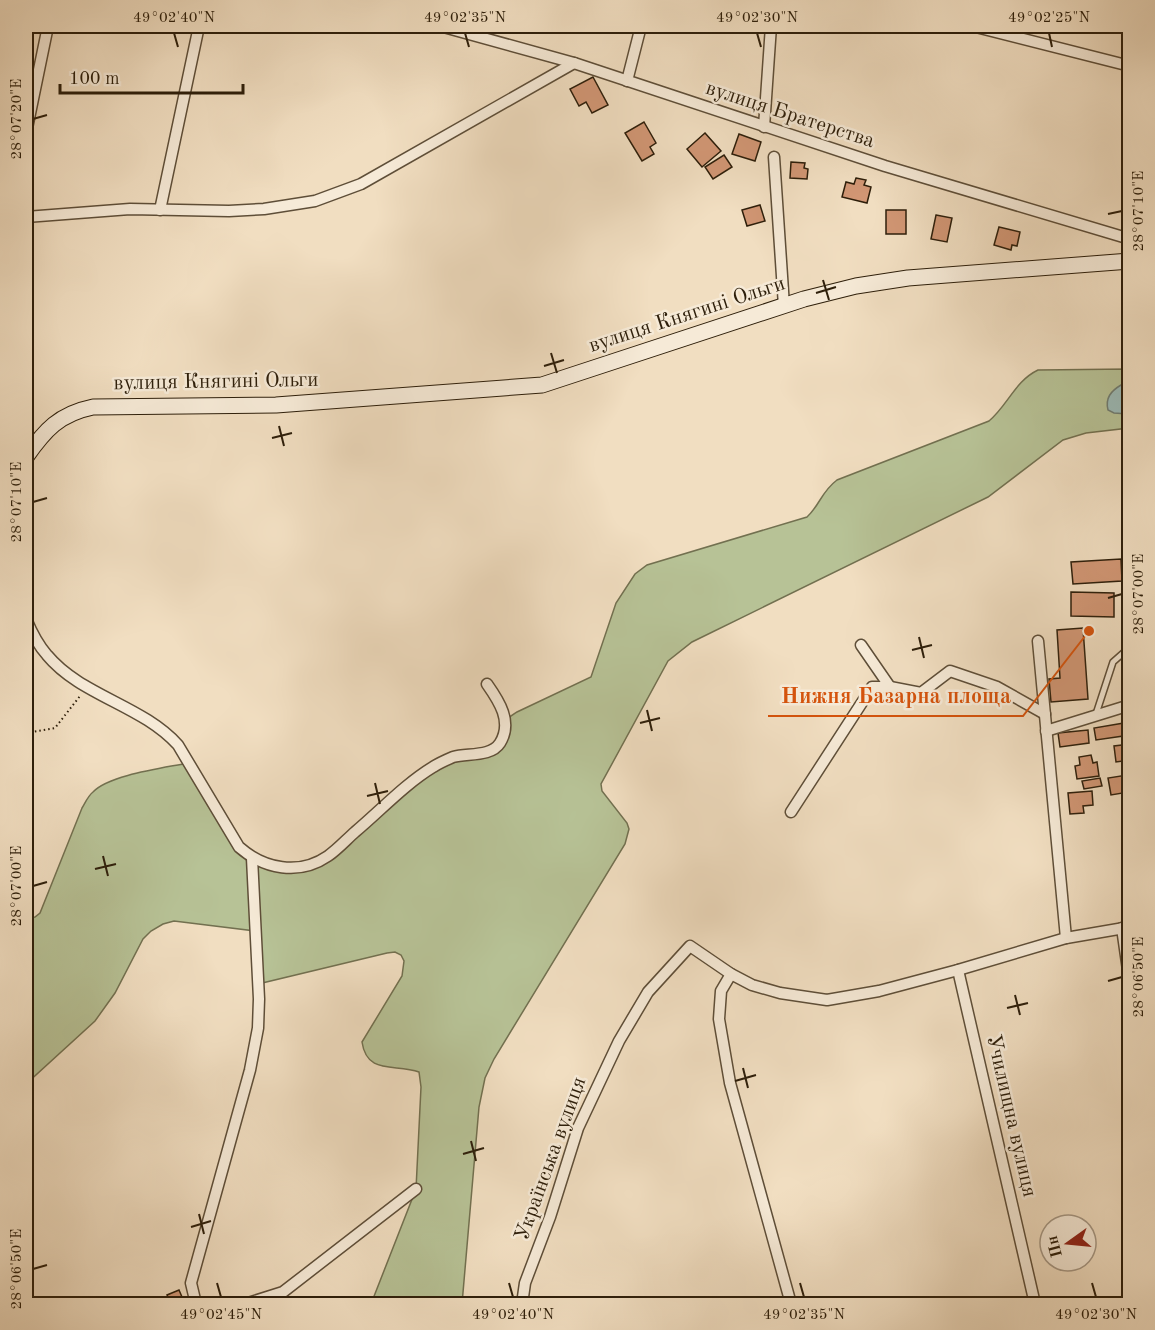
<svg xmlns="http://www.w3.org/2000/svg" width="1155" height="1330" font-family="'Old Standard TT',serif">
	<style>
		.green { fill: #b7c296; stroke: #727050; stroke-width: 1.5 }
		.water { fill: #9bbbb8; stroke: #6f7c72; stroke-width: 1.5 }
		.building { fill: #d19674; stroke: #2d1e0a; stroke-width: 1.5 }
		.lines { fill: none; stroke-linecap: round; stroke-linejoin: round }
		.lane-casing { stroke: #5e4e38; stroke-width: 8 }
		.street-casing { stroke: #5e4e38; stroke-width: 13 }
		.secondary-casing { stroke: #2d1e0a; stroke-width: 17 }
		.path { stroke: #2d1e0a; stroke-width: 2; stroke-dasharray: 1.5 3; stroke-linecap: butt }
		.lane { stroke: #f6ead7; stroke-width: 5 }
		.street { stroke: #f6ead7; stroke-width: 10 }
		.secondary { stroke: #f6ead7; stroke-width: 15 }
		.ticks { fill: none; stroke: #2d1e0a; stroke-width: 2 }
		.labels { text-anchor: middle; dominant-baseline: central; stroke-width: 5; stroke-linejoin: round; paint-order: stroke }
		.street-label { font-size: 21px; fill: #2d1e0a; stroke: #f6ead7 }
		.leader { fill: none; stroke: #d5530c; stroke-width: 2 }
		.callout-dot { fill: #d5530c; stroke: #f6ead7; stroke-width: 2 }
		.callout-label { font-size: 22px; text-anchor: middle; font-weight: bold; fill: #d5530c; stroke: #f6ead7; stroke-width: 5; stroke-linejoin: round; paint-order: stroke }
		.neatline { fill: none; stroke: #2d1e0a; stroke-width: 2 }
		.ticks-label { font-size: 15px; text-anchor: middle; fill: #2d1e0a }
	</style>
	<rect width="100%" height="100%" fill="#f1dec1"/>
	<filter id="stains"><feTurbulence type="fractalNoise" baseFrequency=".00333" numOctaves="4"/><feColorMatrix values="0 0 0 0 .2 0 0 0 0 .09 0 0 0 0 .02 0 0 0 .5 -.17"/></filter>
	<radialGradient id="worn" r=".72"><stop offset=".6" stop-color="#630" stop-opacity="0"/><stop offset="1" stop-color="#630" stop-opacity=".3"/></radialGradient>
	<path class="green" d="M1129,369v59l-43,5 -23,7 -75,57 -296,145 -24,19 -67,123 1,7 25,32 2,6 -4,15 -131,215 -9,19 -6,29 -17,197h-91l45,-115 5,-102 -2,-15c-23,-9 -52,4 -57,-30l40,-66 2,-15 -3,-6 -6,-3 -8,1 -129,31 -3,-53 -81,-10 -11,3 -12,7 -8,8 -28,54 -20,28 -69,63v-166l9,-1 5,-4 42,-105c3,-5 6,-12 11,-16 16,-17 71,-24 95,-29l43,71 31,29 50,1 112,-91 73,-26 8,-27 12,-8 74,-35 25,-74 19,-29 12,-9 160,-48c13,-12 14,-25 30,-37l152,-59c19,-16 26,-40 49,-51z"/>
	<path class="water" d="M1121,385l8,1v27l-1,1 -14,-1 -6,-3c-3,-12 3,-19 13,-25z"/>
	<g class="building">
		<path d="M593,77l15,28 -16,8 -6,-11 -7,4 -9,-17z"/>
		<path d="M644,122l12,21 -6,4 4,7 -12,7 -17,-28z"/>
		<path d="M705,133l16,18 -19,16 -15,-18z"/>
		<path d="M739,134l22,8 -6,19 -23,-7z"/>
		<path d="M724,155l8,12 -19,12 -8,-12z"/>
		<path d="M791,162l14,1 -1,5 4,1 -1,10 -17,-1z"/>
		<path d="M856,178l10,2 -2,5 7,2 -4,16 -25,-6 4,-15 8,2z"/>
		<path d="M760,205l5,16 -18,5 -5,-16z"/>
		<rect x="886" y="210" width="20" height="24"/>
		<path d="M936,215l16,3 -5,24 -16,-3z"/>
		<path d="M999,227l21,5 -3,14 -5,-1 -1,5 -17,-5z"/>
		<path d="M1121,559l1,22 -49,3 -2,-22z"/>
		<path d="M1071,592l43,1v24l-43,-1z"/>
		<path d="M1083,628l5,71 -37,3 -2,-23 11,-1 -3,-48z"/>
		<path d="M1130,660v28h-4l-3,-27z"/>
		<path d="M1130,722v13l-34,5 -2,-12z"/>
		<path d="M1088,730l1,13 -29,4 -2,-14z"/>
		<path d="M1130,744v16l-14,2 -2,-16z"/>
		<path d="M1091,755l2,8 4,-1 2,14 -22,3 -2,-13 5,-1 -1,-8z"/>
		<path d="M1127,775l2,17 -18,3 -3,-17z"/>
		<path d="M1100,778l2,8 -18,3 -2,-8z"/>
		<path d="M1092,791l1,14 -10,1 1,7 -14,1 -2,-21z"/>
		<path d="M179,1290l6,14h-14l-4,-9z"/>
	</g>
	<g class="lines">
		<defs>
			<path id="lane" d="M1096,714l17,-52 17,-15"/>
			<g id="street">
				<path d="M440,26l134,37 311,103 245,73"/>
				<path d="M972,26l158,40"/>
				<path d="M627,81l14,-55"/>
				<path d="M764,127l7,-101"/>
				<path d="M26,133l22,-107"/>
				<path d="M774,157l10,149"/>
				<path d="M160,210l39,-184"/>
				<path d="M26,217l104,-8 99,2 35,-2 51,-8 46,-17 213,-121"/>
				<path d="M26,619c5,12 12,26 21,36 34,41 95,50 131,90l61,102c25,22 60,29 89,9 10,-7 18,-16 27,-24 25,-21 50,-48 78,-65 6,-4 13,-7 20,-10 15,-4 38,0 47,-14 13,-21 -1,-42 -13,-59"/>
				<path d="M1038,641l28,297"/>
				<path d="M861,645l29,42"/>
				<path d="M1046,731l84,-26"/>
				<path d="M791,812l81,-125h18l31,6 29,-22 47,16 48,27"/>
				<path d="M1122,928l8,56"/>
				<path d="M958,970l77,334"/>
				<path d="M731,974l-10,17 -2,28 11,64 61,221"/>
				<path d="M196,1304l-5,-21 59,-213 8,-42 1,-29 -7,-141"/>
				<path d="M245,1304l38,-12 133,-103"/>
				<path d="M522,1304l3,-21 25,-66 28,-89 41,-87 29,-49 42,-46 41,28 21,11 28,8 47,7 52,-9 79,-21 108,-32 64,-11"/>
			</g>
			<path id="secondary" d="M26,457c19,-27 33,-43 67,-50l183,-2 266,-20 262,-86 52,-13 52,-8 222,-17"/>
		</defs>
		<use href="#lane" class="lane-casing"/>
		<use href="#street" class="street-casing"/>
		<use href="#secondary" class="secondary-casing"/>
		<path class="path" d="M26,733l29,-5 25,-32"/>
		<use href="#lane" class="lane"/>
		<use href="#street" class="street"/>
		<use href="#secondary" class="secondary"/>
	</g>
	<path class="ticks" d="M174,33l4,14M465,33l4,14M757,33l4,14M1049,33l3,14M33,119l14,-4M1108,214l14,-3M823,280l6,20M816,293l20,-6M551,353l6,20M544,366l20,-6M279,426l5,20M272,438l20,-5M33,502l14,-4M1108,598l14,-4M919,637l5,21M912,650l20,-5M647,710l5,21M640,723l20,-5M375,783l5,21M367,796l21,-5M103,856l5,20M95,869l21,-5M33,886l14,-4M1108,981l14,-4M1015,995l5,20M1007,1008l21,-5M743,1068l5,20M735,1081l21,-6M471,1141l5,20M463,1154l21,-6M199,1214l5,20M191,1227l20,-6M33,1269l14,-4M217,1283l4,14M509,1283l4,14M800,1283l4,14M1092,1283l4,14"/>
	<g class="labels">
		<g class="street-label">
			<text transform="translate(790 115) rotate(18)">вулиця Братерства</text>
			<text transform="translate(687 315) rotate(-18)">вулиця Княгині Ольги</text>
			<text transform="translate(216 382) rotate(-1)">вулиця Княгині Ольги</text>
			<text transform="translate(1011 1116) rotate(77)">Училищна вулиця</text>
			<text transform="translate(551 1159) rotate(-70)">Українська вулиця</text>
		</g>
	</g>
	<path class="leader" d="M1089 631L1023 716H768"/>
	<circle class="callout-dot" cx="1089" cy="631" r="6"/>
	<g class="callout-label">
		<text x="896" y="703">Нижня Базарна площа</text>
	</g>
	<rect width="1155" height="1330" fill="none" stroke="#f1dec1" stroke-width="66"/>
	<g transform="translate(1068 1243) rotate(255)"><circle r="28" fill="#f6ead7" stroke="#a69885" stroke-width="1.5"/>
	<path d="M0-4.5L10 22L0 15L-10 22Z" fill="#8f2418"/>
	<text y="-9" font-size="16" font-weight="bold" text-anchor="middle" fill="#2d1e0a">Пн</text>
	</g>
	<path d="M60 84v9h183v-9" fill="none" stroke="#2d1e0a" stroke-width="3"/>
	<text x="69" y="84" font-size="18" fill="#2d1e0a" stroke="#f6ead7" stroke-width="4.5" paint-order="stroke">100 m</text>
	<rect x="33" y="33" width="1089" height="1264" class="neatline"/>
	<g class="ticks-label">
		<text x="174" y="22">49°02'40"N</text>
		<text x="465" y="22">49°02'35"N</text>
		<text x="757" y="22">49°02'30"N</text>
		<text x="1049" y="22">49°02'25"N</text>
		<text transform="translate(16 119) rotate(-90)" y="5">28°07'20"E</text>
		<text transform="translate(1138 211) rotate(-90)" y="5">28°07'10"E</text>
		<text transform="translate(16 502) rotate(-90)" y="5">28°07'10"E</text>
		<text transform="translate(1138 594) rotate(-90)" y="5">28°07'00"E</text>
		<text transform="translate(16 886) rotate(-90)" y="5">28°07'00"E</text>
		<text transform="translate(1138 977) rotate(-90)" y="5">28°06'50"E</text>
		<text transform="translate(16 1269) rotate(-90)" y="5">28°06'50"E</text>
		<text x="221" y="1319">49°02'45"N</text>
		<text x="513" y="1319">49°02'40"N</text>
		<text x="804" y="1319">49°02'35"N</text>
		<text x="1096" y="1319">49°02'30"N</text>
	</g>
	<rect width="100%" height="100%" filter="url(#stains)"/>
	<rect width="100%" height="100%" fill="url(#worn)"/>
</svg>
